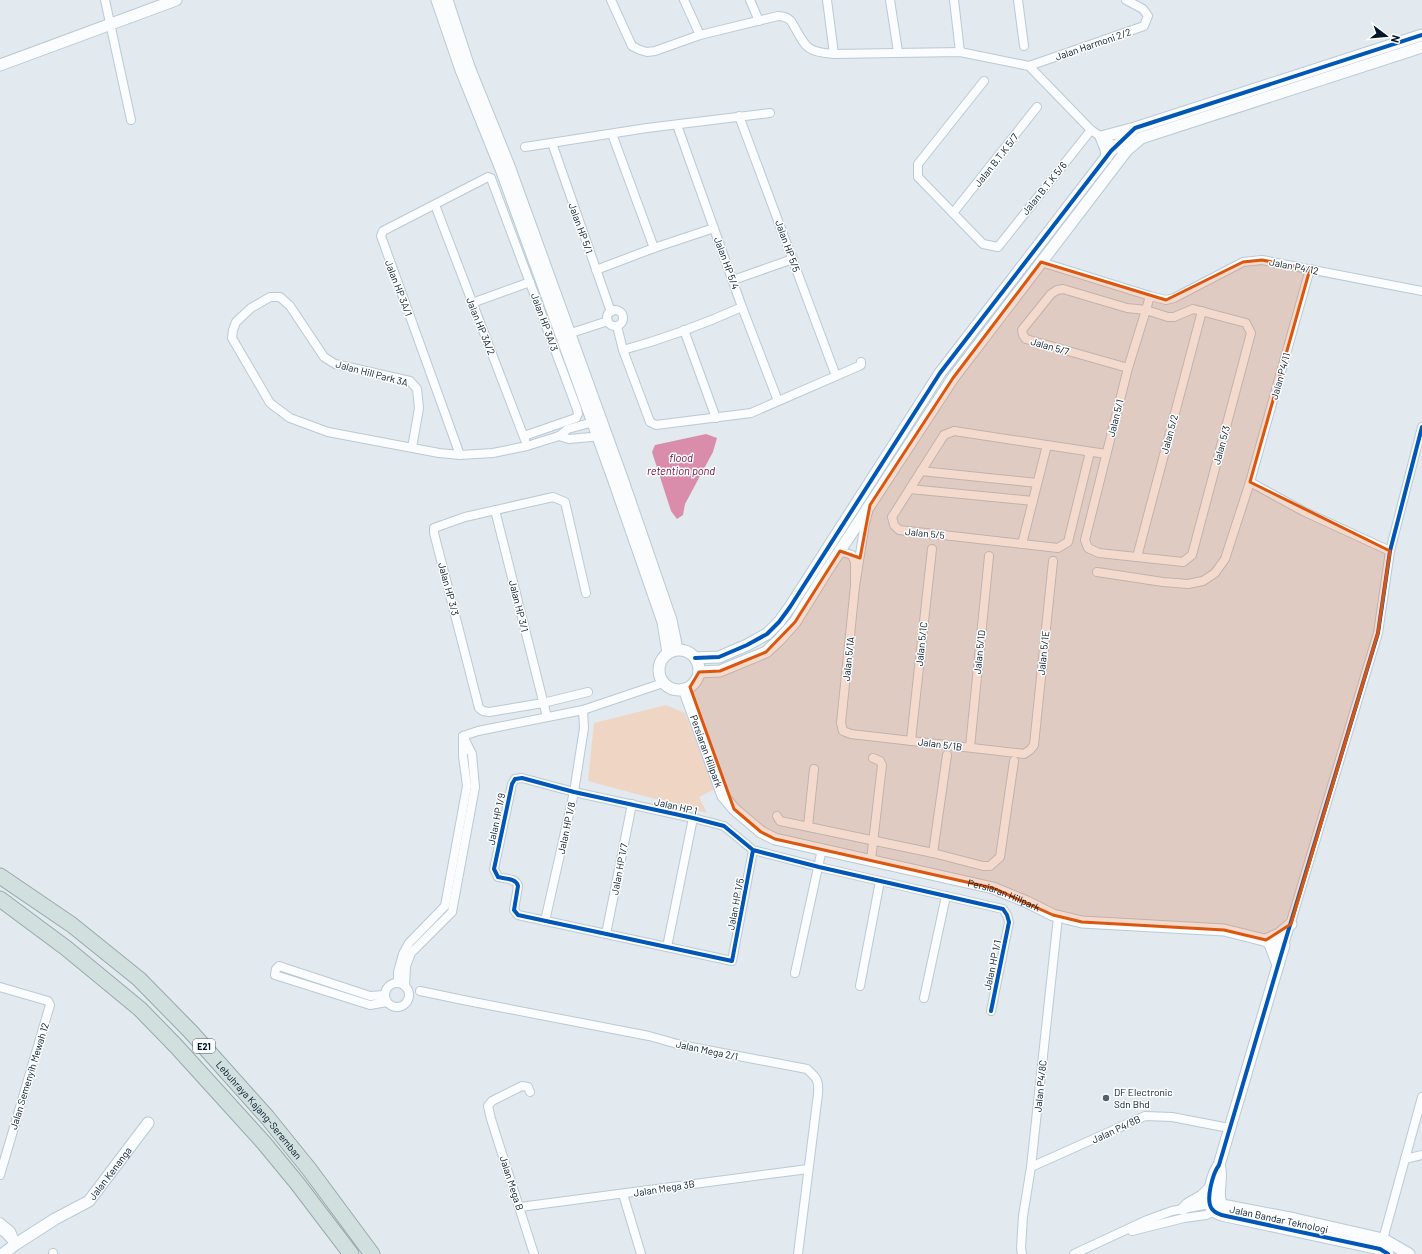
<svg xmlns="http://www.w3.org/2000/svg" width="1422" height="1254" font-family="Barlow,sans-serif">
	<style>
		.green { fill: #efd6c4 }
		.water { fill: #da8dab }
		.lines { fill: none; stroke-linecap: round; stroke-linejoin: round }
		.street-casing { stroke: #b9cad6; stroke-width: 10 }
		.secondary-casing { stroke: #b9cad6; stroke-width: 13 }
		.highway-casing { stroke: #96aaab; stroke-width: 17 }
		.street { stroke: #fbfcfd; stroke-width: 8 }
		.secondary { stroke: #fbfcfd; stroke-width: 11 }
		.highway { stroke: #d1e0de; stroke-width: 15 }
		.cycleway-casing { stroke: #fff; stroke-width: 6 }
		.cycleway { stroke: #0057b8; stroke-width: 4 }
		.marked { fill: #dc560d; fill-opacity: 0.2; stroke: #dc560d; stroke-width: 3; stroke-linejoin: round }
		.poi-dot { fill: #4f606e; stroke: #fff; stroke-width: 1.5 }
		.labels { text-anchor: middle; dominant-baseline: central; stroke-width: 3; stroke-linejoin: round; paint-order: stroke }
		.shield { fill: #fff; stroke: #4c5d69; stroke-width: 1 }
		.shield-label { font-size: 9px; font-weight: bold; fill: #001729 }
		.street-label { font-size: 10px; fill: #001729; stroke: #fff }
		.poi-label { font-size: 10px; fill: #001729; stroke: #fff; text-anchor: start }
		.water-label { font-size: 11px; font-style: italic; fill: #710239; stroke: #fff }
	</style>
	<rect width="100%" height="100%" fill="#e2e9ef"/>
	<path class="green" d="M666,705l19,8 30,76 -16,8 8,16 -119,-32 6,-58z"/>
	<path class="water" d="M706,434l11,4 -4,14 -28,52 -2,11 -6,4 -6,-8 -19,-59 3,-7z"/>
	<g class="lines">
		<defs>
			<g id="street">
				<path d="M105,0l26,120"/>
				<path d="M611,0l21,46 8,4 7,2 8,-1 45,-16 78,-19c6,0 9,1 13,5 15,25 13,31 43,33l126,-2 69,14 62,64 28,19"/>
				<path d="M684,0l16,35"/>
				<path d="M750,0l9,21"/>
				<path d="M827,0l7,54"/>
				<path d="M890,0l8,52"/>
				<path d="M954,0l6,52"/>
				<path d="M1018,0l6,46"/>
				<path d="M1029,66l115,-40 4,-10 -5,-7 -17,-9"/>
				<path d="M984,81l-66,83v13l65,67 15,3 93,-117"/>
				<path d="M739,116l97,260"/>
				<path d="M677,125l65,182 36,94"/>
				<path d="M612,134l42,114"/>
				<path d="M552,143l59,169"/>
				<path d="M525,147l122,-19 123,-15"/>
				<path d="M435,205l90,235"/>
				<path d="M953,213l84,-106"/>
				<path d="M1041,262l109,34 16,4 8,-2 69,-36 19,-2 160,31"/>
				<path d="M596,270l58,-22 60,-20"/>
				<path d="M733,280l60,-21"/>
				<path d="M472,303l58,-21"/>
				<circle cx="615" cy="318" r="8"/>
				<path d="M617,326l6,24 27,72 6,3 95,-12 108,-47 2,-1v-3"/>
				<path d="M684,330l32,88"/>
				<path d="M565,335l43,-14"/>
				<path d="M623,350c41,-11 81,-26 119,-43"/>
				<path d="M1128,368l-102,-29 -3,-4 -1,-5 29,-36 6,-4 6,-1 64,19 19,2 22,7h6l19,-8 53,14 5,10 -59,222 -9,7 -84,-9 -11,-5 -3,-8 43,-172 18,-58 4,-14"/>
				<path d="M559,436l10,3 33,-3"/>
				<path d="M412,448l7,-40 -2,-19 -7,-8 -75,-17 -11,-7 -34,-51 -10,-9h-10l-19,11 -15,14 -3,8 -1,8 38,65 20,15 38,14 111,21 21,2 33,-2 34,-7 32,-10 9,-7 29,-8"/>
				<path d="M1090,452l-22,90 -10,6 -159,-18 -5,-5 -2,-8 52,-82 10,-4c50,8 101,15 152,23"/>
				<path d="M460,455l-79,-219 2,-5 105,-54 3,1 1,3 85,228 1,5 -2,4 -52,18"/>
				<path d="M921,471l116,12"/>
				<path d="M1250,482l53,29 87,40"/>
				<path d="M910,489l123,12"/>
				<path d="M495,510l52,207"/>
				<path d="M1022,544l25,-99"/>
				<path d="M840,551l12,4 3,7v24l10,-63 3,-11"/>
				<path d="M1137,557l65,-246"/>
				<path d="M1097,572l66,10 25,2 15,-3 12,-8 10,-14 25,-77 60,-213"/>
				<path d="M855,586l-14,137 2,8 8,3 173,20 6,-4 4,-5 19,-184"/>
				<path d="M586,593l-21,-91 -12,-5 -88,20 -31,11v5l45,175 4,3 6,1 54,-9 45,-11"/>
				<path d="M463,736l15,-5 105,-21 80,-27"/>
				<path d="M911,740l21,-191"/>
				<path d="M970,747l19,-191"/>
				<path d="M777,816l3,5 153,32 50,13h7l10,-9 14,-96"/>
				<path d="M808,826l6,-57"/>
				<path d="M753,850l-21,111 -214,-46 -4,-5 4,-24c-2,-8 -13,-7 -20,-9l-4,-8 18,-85 3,-5 7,-1 52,14 119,26 31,8 29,24 66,17 184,42 4,6 2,7 -18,89"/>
				<path d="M933,853l14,-98"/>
				<path d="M871,860l11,-95 -2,-4 -7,-3"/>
				<path d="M545,921l29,-129 10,-64 -1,-18"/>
				<path d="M606,934l26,-130"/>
				<path d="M1284,945l94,-312 12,-82 32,-124"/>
				<path d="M667,947l26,-129"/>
				<path d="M795,973l27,-124"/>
				<path d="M398,983v-11l5,-18 6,-11 36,-37 22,-120 -4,-30v-17"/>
				<circle cx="397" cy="995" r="12"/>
				<path d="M405,986l1,-20 5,-13 41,-41 23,-125 -3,-33 -9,-18"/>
				<path d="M860,986l20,-105"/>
				<path d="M0,987l48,14 2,4 -50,170"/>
				<path d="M420,991l48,10 181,35 32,9 126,24c10,9 12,11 11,25l-20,160"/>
				<path d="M385,995l-15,1 -91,-30 -3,3 -1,6 95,30 17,-3"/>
				<path d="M924,998l22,-102"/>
				<path d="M530,1092l-2,-5 -6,-1 -30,15 -4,5 3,13 43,135"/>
				<path d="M1405,1159l17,-4"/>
				<path d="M1031,1167l114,-51 27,1 57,11"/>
				<path d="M623,1194l18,60"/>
				<path d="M520,1207l288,-38"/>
				<path d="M0,1222l11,9 5,13"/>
				<path d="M0,1231l4,1 11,12"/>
				<path d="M1132,1231l52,-13 22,-3 11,-5"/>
				<path d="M1382,1243l40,-146"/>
				<path d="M53,1254v-1"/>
				<path d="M1022,1254l-1,-6 2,-32 8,-49 27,-250"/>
				<path d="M1074,1254l73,-34 25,-9 43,-8"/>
			</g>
			<g id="secondary">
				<path d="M437,0l24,70 40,99 113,312 49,141 5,31"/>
				<path d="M447,0l22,67 40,99 113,312 49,142 6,29"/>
				<path d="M0,65l176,-65"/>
				<path d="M1107,157l-1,-8 -5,-12 30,-8"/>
				<circle cx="679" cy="670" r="20"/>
				<path d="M695,658l24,-1 28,-12 20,-11 12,-12 11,-15 150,-234 171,-222 24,-23 287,-93"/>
				<path d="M699,672l21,-1 46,-19 13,-12 16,-18 31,-50 127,-194 174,-228 14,-12 281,-91"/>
				<path id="s1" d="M684,689l39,107 11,13 27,23 14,7 218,49 34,14 26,13 29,7 142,8 60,15 -65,220c-6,8 -14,35 -7,44 3,4 9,6 14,7l154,33 8,5"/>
				<path d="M1278,965l-8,-21 -4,-4 13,-6 12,-10"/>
				<path d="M1219,1165c5,13 -4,30 3,40l73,14 88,20 26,15"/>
				<path d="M1183,1209l5,-5 14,-8 9,-9"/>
				<path id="s2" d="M3,1254l13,-10 39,-25 34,-18 59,-78"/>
			</g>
			<g id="highway">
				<path id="s3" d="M0,876l72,49 67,54 52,53 76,85 42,52 63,85"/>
				<path d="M0,899l66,49 74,61 36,37 88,97 33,40 54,71"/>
			</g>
		</defs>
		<use href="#street" class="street-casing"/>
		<use href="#secondary" class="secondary-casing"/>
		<use href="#highway" class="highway-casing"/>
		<use href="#street" class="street"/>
		<use href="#secondary" class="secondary"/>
		<use href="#highway" class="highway"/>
		<defs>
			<g id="cycleway">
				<path d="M695,658l24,-1 28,-12 20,-11 12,-12 11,-15 150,-234 171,-222 24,-23 287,-93"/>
				<path d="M753,850l-21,111 -214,-46 -4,-5 4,-24c-2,-8 -13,-7 -20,-9l-4,-8 18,-85 3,-5 7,-1 52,14 119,26 31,8 29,24 66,17 184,42 4,6 2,7 -18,89"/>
				<path d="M1388,1254l-8,-5 -154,-33c-5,-1 -11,-3 -14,-7 -7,-9 1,-36 7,-44l65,-220 94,-312 12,-82 32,-124"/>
			</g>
		</defs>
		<use href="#cycleway" class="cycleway-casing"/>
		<use href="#cycleway" class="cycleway"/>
	</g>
	<path class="marked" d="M1262,260l48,9 -60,213 140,69 -12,82 -87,291 -25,16 -42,-10 -142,-8 -29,-7 -60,-27 -218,-49 -14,-7 -27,-23 -44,-122 9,-15 21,-1 46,-19 29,-30 45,-71 20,7 10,-53 83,-127 88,-116 125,38 77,-38z"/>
	<circle class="poi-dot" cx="1106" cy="1098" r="4"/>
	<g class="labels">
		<rect class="shield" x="193" y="1039" width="22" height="14" rx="3"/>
		<g class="shield-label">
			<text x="204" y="1046">E21</text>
		</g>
		<g class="street-label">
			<text transform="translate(1093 44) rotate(-19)">Jalan Harmoni 2/2</text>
			<text transform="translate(996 160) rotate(-52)">Jalan B.T.K 5/7</text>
			<text transform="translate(1044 188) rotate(-51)">Jalan B.T.K 5/6</text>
			<text transform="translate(581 228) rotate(70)">Jalan HP 5/1</text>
			<text transform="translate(788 246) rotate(70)">Jalan HP 5/5</text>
			<text transform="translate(727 263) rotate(70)">Jalan HP 5/4</text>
			<text transform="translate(1294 266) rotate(11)">Jalan P4/12</text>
			<text transform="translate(399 288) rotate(69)">Jalan HP 3A/1</text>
			<text transform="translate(545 322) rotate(70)">Jalan HP 3A/3</text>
			<text transform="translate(481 326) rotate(68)">Jalan HP 3A/2</text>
			<text transform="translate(1050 346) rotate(16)">Jalan 5/7</text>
			<text transform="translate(372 373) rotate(15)">Jalan Hill Park 3A</text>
			<text transform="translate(1280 376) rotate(-74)">Jalan P4/11</text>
			<text transform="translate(1115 418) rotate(-76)">Jalan 5/1</text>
			<text transform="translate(1169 434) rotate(-75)">Jalan 5/2</text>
			<text transform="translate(1221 445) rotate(-75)">Jalan 5/3</text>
			<text transform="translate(925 533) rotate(6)">Jalan 5/5</text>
			<text transform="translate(449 589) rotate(75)">Jalan HP 3/3</text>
			<text transform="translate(519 606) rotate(76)">Jalan HP 3/1</text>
			<text transform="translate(921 644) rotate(-84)">Jalan 5/1C</text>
			<text transform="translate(979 652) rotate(-84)">Jalan 5/1D</text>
			<text transform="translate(1043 653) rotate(-84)">Jalan 5/1E</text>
			<text transform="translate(848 659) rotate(-84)">Jalan 5/1A</text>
			<text transform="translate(940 744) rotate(7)">Jalan 5/1B</text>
			<text stroke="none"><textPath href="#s1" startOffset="66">Persiaran Hillpark</textPath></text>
			<text transform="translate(676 806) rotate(13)">Jalan HP 1</text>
			<text transform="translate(496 819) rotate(-78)">Jalan HP 1/9</text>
			<text transform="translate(566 828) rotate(-78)">Jalan HP 1/8</text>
			<text transform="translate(619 869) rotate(-79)">Jalan HP 1/7</text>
			<text stroke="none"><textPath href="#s1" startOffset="418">Persiaran Hillpark</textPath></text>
			<text transform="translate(735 904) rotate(-79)">Jalan HP 1/5</text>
			<text transform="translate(992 965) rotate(-78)">Jalan HP 1/1</text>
			<text transform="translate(707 1050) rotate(12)">Jalan Mega 2/1</text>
			<text transform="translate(29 1076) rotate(-73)">Jalan Semenyih Mewah 12</text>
			<text transform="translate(1040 1086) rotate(-84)">Jalan P4/8C</text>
			<text stroke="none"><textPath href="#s3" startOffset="351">Lebuhraya Kajang-Seremban</textPath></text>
			<text transform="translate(1116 1129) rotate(-25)">Jalan P4/8B</text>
			<text stroke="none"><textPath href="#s2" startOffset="136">Jalan Kenanga</textPath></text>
			<text transform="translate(512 1183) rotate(72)">Jalan Mega B</text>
			<text transform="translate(664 1188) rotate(-9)">Jalan Mega 3B</text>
			<text transform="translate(1279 1219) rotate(12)">Jalan Bandar Teknologi</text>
		</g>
		<g class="poi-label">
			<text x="1114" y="1092">DF Electronic<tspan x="1114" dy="12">Sdn Bhd</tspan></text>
		</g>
		<g class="water-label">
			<text x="681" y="457">flood<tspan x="681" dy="13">retention pond</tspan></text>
		</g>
	</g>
	<g transform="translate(1386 36) rotate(106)" stroke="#ffffff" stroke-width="3" paint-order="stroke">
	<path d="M0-3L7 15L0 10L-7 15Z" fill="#001729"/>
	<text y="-6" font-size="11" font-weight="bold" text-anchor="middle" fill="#001729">N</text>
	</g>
</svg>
